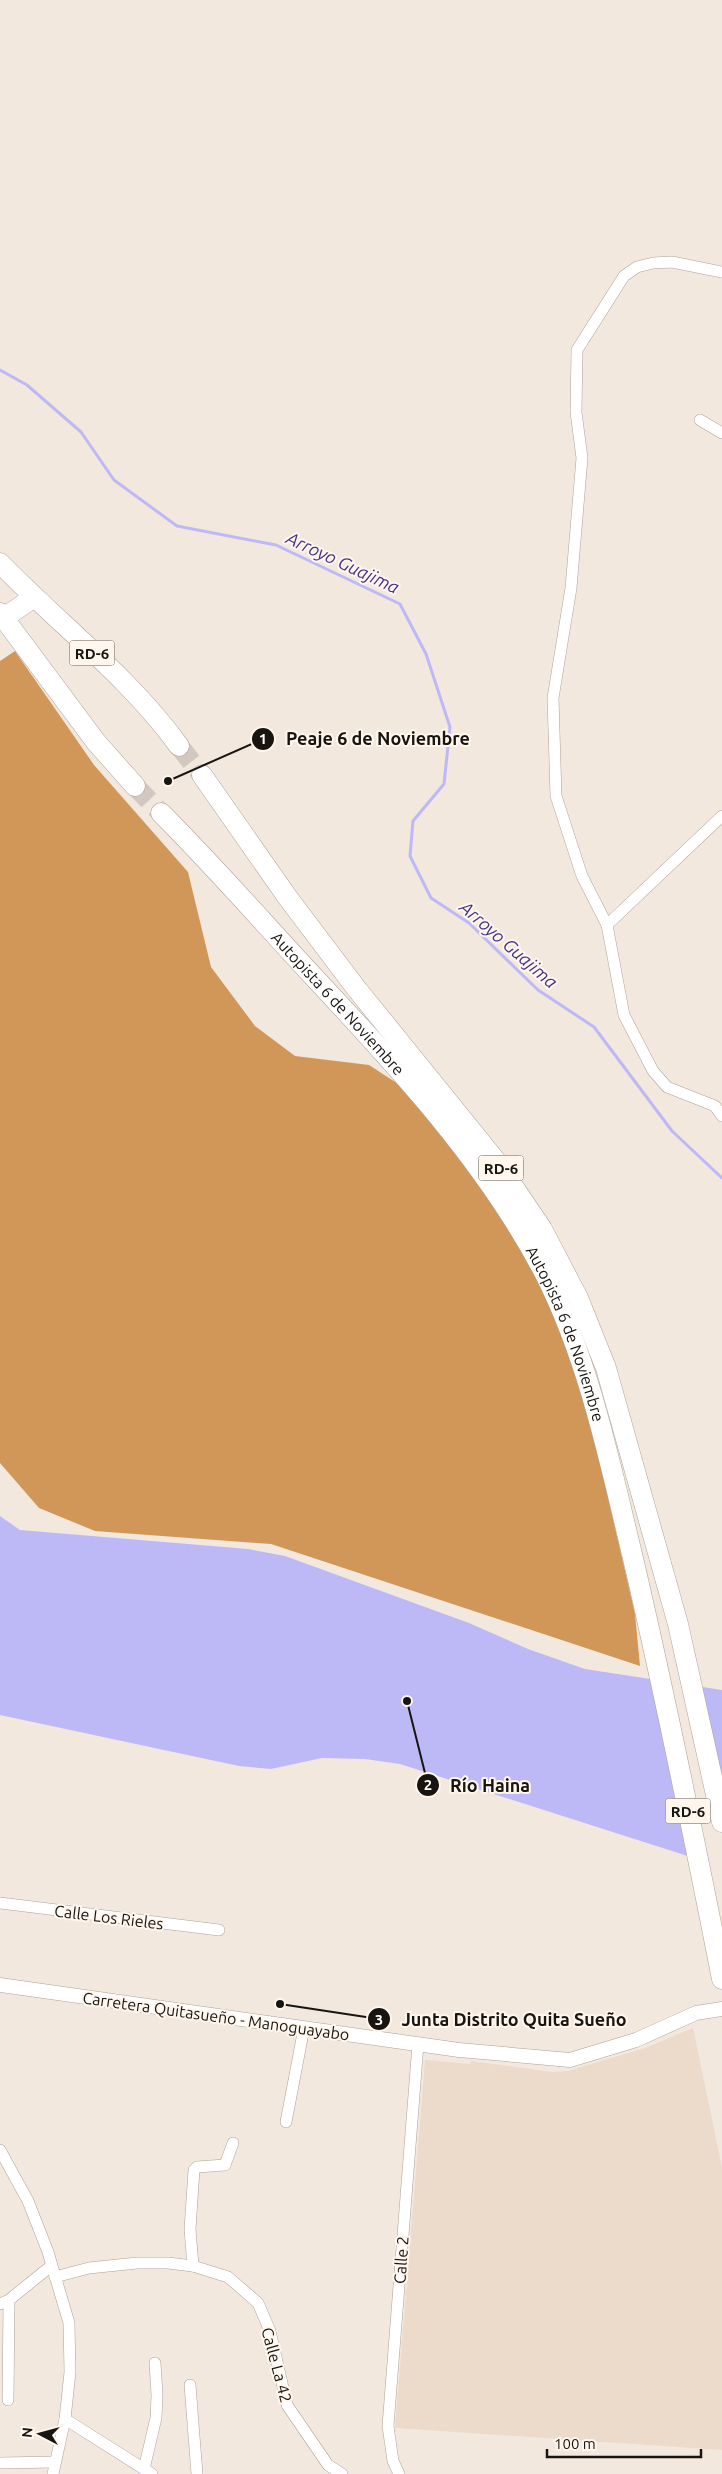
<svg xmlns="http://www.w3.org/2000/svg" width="722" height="2474" font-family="Ubuntu,sans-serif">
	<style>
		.built { fill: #ecdbcb }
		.forest { fill: #d19758 }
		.water { fill: #bdb9f6 }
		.pier { fill: #f3e8de }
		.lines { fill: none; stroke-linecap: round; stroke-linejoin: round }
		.stream { stroke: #bdb9f6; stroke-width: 3 }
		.motorway-tunnel { stroke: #d2c8bf; stroke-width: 20; stroke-dasharray: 20 10; stroke-linecap: butt }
		.minor-casing { stroke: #ada298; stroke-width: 12 }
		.tertiary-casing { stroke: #ada298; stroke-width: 15 }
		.motorway-casing { stroke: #ada298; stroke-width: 21 }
		.minor { stroke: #fff; stroke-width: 11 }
		.tertiary { stroke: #fff; stroke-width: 14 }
		.motorway { stroke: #fff; stroke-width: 20 }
		.labels { text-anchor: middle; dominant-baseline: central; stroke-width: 4; stroke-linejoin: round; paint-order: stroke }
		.shield { fill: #fff6ee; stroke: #5d5853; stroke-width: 1 }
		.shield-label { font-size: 15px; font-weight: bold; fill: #181511 }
		.street-label { font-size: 16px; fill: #181511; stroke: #fff6ee }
		.water-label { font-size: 18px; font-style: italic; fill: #438; stroke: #fff6ee }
		.leader { fill: none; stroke: #181511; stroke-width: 2 }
		.callout-dot { fill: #181511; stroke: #fff6ee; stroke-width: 2 }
		.mark-label { font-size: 15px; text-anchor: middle; font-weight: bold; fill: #fff }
		.callout-label { font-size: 18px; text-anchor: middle; font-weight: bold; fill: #181511; stroke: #fff6ee; stroke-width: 4; stroke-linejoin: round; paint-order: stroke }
	</style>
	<rect width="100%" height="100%" fill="#f3e8de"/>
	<path class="built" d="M693,2028l29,139v283l-327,-22 30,-368 45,4 1,-3 82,11 15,-1 77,-23z"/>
	<path class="forest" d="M15,651l79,114 94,107 23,95 44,59 40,30 74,9 40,26 74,94 55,90 44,110 53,229 5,52 -369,-122 -176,-13 -56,-23 -39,-45v-802z"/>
	<path class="water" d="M0,1516l20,14 228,19 37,7 184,67 59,26 57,20 137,21v177l-322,-103 -35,-5 -43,-1 -51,11 -32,-3 -239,-51z"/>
	<path class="pier" d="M652,1677l49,7 21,107v78l-34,-11z"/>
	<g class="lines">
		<path class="stream" d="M0,370l27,15 54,47 33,48 63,46 99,19 124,59 26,50 24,73 -6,57 -31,37 -3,35 21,42 38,25 69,67 56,37 78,104 50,47"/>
		<g class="motorway-tunnel">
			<path d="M179,746l23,29"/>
			<path d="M135,786l26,27"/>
		</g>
		<defs>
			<g id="minor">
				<path d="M722,272l-50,-10 -19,1 -16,4 -13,9 -47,74 -1,62 6,46 -11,130 -18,110 3,98 26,80 25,49 17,90 29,56 14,16 48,19 7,10"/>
				<path d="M700,420l22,13"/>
				<path d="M607,925l115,-109"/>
				<path d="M0,1903l219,27"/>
				<path d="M286,2122l18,-94"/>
				<path d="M0,2150l28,51 20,51 21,71 1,49 -5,47 -12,55"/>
				<path d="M193,2266l-3,-37 4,-59 3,-3 28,-2 8,-22"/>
				<path d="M55,2277l34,-9 48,-5h31l25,3 35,11 30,26 12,28 17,74 41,60 14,9"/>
				<path d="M0,2304l9,-4 42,-34"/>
				<path d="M190,2385l7,89"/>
				<path d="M8,2400l1,-100"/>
				<path d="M65,2419l87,55"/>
				<path d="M0,2463l55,-1"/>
				<path d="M144,2469l12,-51 1,-23 -2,-32"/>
				<path d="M399,2474l-6,-13 -5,-35 30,-382"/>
			</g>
			<path id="tertiary" d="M0,1985l459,65 111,10 66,-20 60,-27 26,-4"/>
			<g id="motorway">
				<path d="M0,563c59,61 129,114 179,183"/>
				<path d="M0,613l96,129 39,44"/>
				<path d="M4,618l30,-21"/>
				<path d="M202,775l86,123 68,90 140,173 46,68 36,69 28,70 72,256 44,198"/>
				<path id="s1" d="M161,813c52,52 100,107 150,161 86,92 176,188 234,300 44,87 64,185 87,280 33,141 62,283 90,425"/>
			</g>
		</defs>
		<use href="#minor" class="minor-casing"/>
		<use href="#tertiary" class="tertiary-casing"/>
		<use href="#motorway" class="motorway-casing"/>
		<use href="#minor" class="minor"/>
		<use href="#tertiary" class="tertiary"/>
		<use href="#motorway" class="motorway"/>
	</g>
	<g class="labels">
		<g class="shield">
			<rect x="69.5" y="640.5" width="45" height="25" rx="4"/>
			<rect x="478.5" y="1155.5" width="45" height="25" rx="4"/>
			<rect x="665.5" y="1798.5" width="45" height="25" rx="4"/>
		</g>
		<g class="shield-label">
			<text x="92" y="653">RD-6</text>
			<text x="501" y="1168">RD-6</text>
			<text x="688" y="1811">RD-6</text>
		</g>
		<g class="street-label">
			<text stroke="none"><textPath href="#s1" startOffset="260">Autopista 6 de Noviembre</textPath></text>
			<text stroke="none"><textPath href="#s1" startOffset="665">Autopista 6 de Noviembre</textPath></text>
			<text transform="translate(109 1917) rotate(7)">Calle Los Rieles</text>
			<text transform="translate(216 2016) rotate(8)">Carretera Quitasueño - Manoguayabo</text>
			<text transform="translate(401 2260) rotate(-86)">Calle 2</text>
			<text transform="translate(277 2365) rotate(75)">Calle La 42</text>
		</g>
		<g class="water-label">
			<text transform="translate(343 562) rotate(25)">Arroyo Guajima</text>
			<text transform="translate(509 944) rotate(41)">Arroyo Guajima</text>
		</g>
	</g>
	<path class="leader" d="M168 781L263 739M407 1701L428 1785M280 2004L379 2019"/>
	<g class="callout-dot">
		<circle cx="168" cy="781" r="5"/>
		<circle cx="407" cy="1701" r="5"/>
		<circle cx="280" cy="2004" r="5"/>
		<circle cx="263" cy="739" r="12"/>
		<circle cx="428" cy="1785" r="12"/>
		<circle cx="379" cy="2019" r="12"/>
	</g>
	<g class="mark-label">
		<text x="263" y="744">1</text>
		<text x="428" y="1790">2</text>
		<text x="379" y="2025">3</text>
	</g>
	<g class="callout-label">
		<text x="378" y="745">Peaje 6 de Noviembre</text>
		<text x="490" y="1792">Río Haina</text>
		<text x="514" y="2026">Junta Distrito Quita Sueño</text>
	</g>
	<g transform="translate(40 2434) rotate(276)" stroke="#fff6ee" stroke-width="4" paint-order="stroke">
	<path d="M0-4L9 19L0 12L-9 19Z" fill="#181511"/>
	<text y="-8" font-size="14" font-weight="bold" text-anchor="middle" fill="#181511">N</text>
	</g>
	<path d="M547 2449v8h154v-8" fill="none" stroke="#181511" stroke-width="2.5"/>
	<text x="554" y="2449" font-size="15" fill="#181511" stroke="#fff6ee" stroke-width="4" paint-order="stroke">100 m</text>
</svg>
